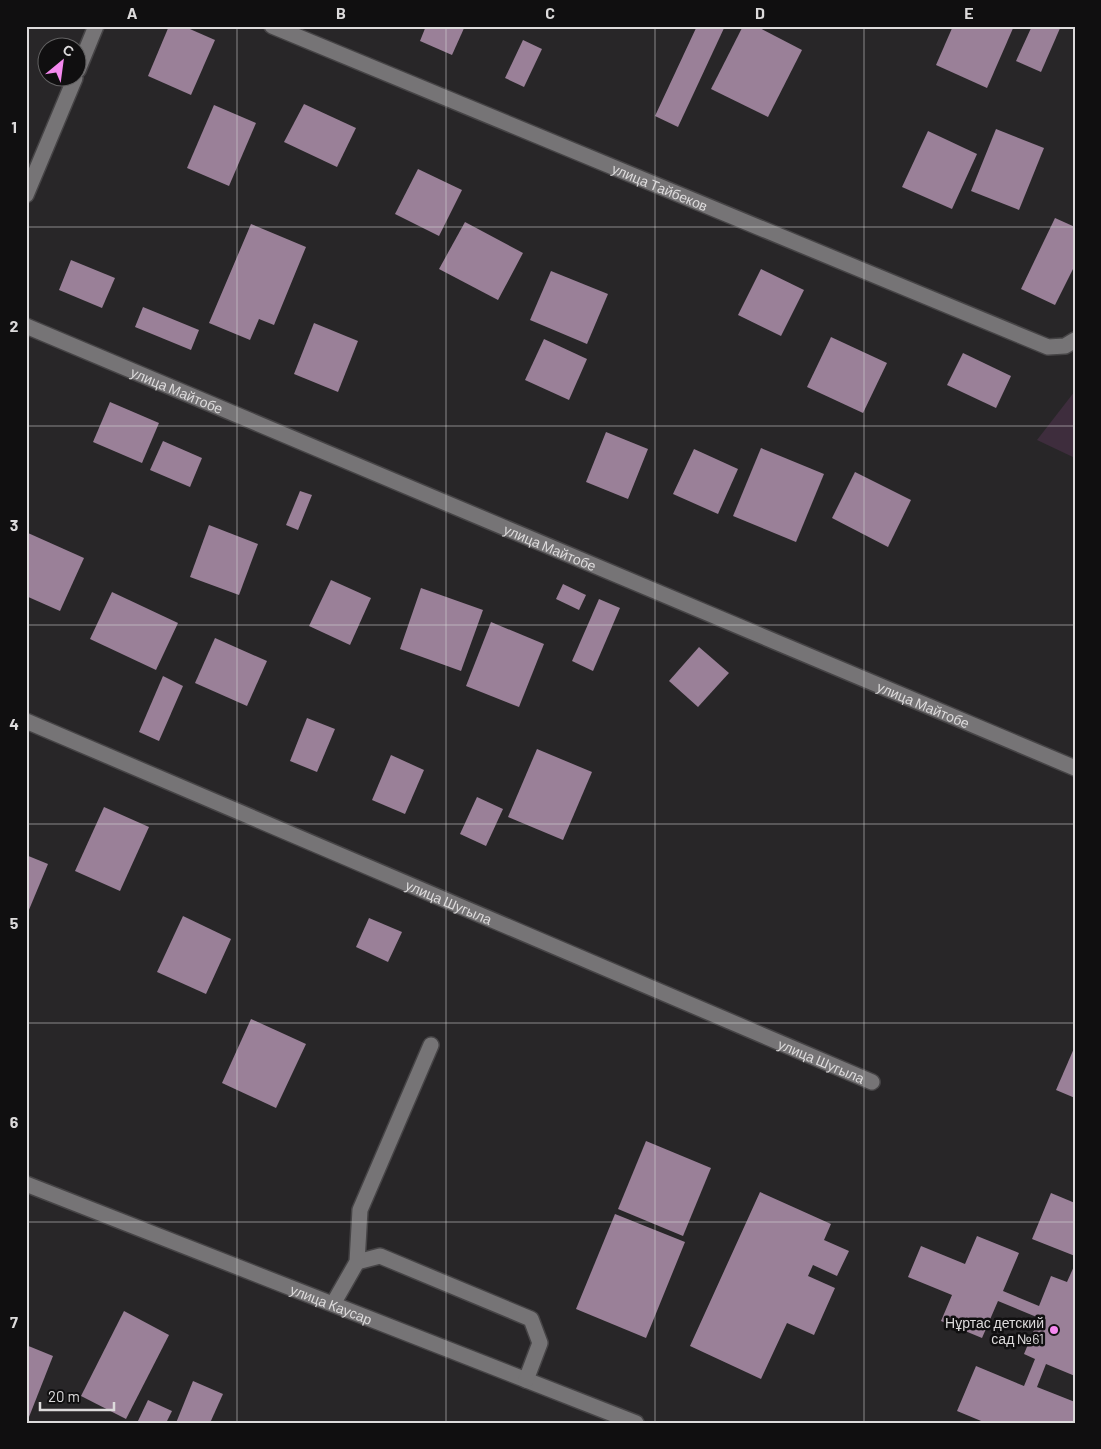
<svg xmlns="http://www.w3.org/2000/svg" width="1101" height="1449" font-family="Barlow,sans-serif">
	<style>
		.green { fill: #3e2d3d }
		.building { fill: #9a8098 }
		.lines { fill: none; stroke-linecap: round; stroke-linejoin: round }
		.minor-casing { stroke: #464446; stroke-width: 18 }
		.minor { stroke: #767476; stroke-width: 15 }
		.grid { fill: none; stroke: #dddbdc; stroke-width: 1; stroke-opacity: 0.55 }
		.poi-dot { fill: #f589ef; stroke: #100f10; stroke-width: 2 }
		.labels { text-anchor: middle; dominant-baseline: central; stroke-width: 5; stroke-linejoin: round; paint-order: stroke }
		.street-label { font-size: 14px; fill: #dddbdc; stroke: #100f10 }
		.poi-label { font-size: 14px; fill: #dddbdc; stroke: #100f10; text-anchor: end }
		.neatline { fill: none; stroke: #dddbdc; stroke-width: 2 }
		.grid-label { font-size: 16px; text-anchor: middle; font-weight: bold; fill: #dddbdc }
	</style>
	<rect width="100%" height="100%" fill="#282628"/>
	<path class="green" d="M1075,391v67l-38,-18z"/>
	<g class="building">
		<path d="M169,26h14l32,14 -24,55 -43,-19z"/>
		<path d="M426,26h39l-13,29 -32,-14z"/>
		<path d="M697,26h28l-47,101 -23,-11z"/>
		<path d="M743,26h13l46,24 -34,67 -57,-28z"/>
		<path d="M953,26h61l-27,62 -51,-23z"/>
		<path d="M1032,26h29l-20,46 -25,-11z"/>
		<path d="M523,40l19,9 -18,38 -19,-9z"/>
		<path d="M304,104l52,24 -19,39 -53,-25z"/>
		<path d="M214,105l42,18 -27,63 -42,-18z"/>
		<path d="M996,129l48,19 -25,62 -48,-19z"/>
		<path d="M928,131l49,23 -25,55 -50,-22z"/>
		<path d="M418,169l44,21 -23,46 -44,-22z"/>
		<path d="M1055,218l20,9v38l-20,40 -34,-16z"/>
		<path d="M465,222l58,31 -25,47 -59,-31z"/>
		<path d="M251,224l55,23 -32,78 -15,-6 -9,21 -41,-17z"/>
		<path d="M71,260l44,18 -13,30 -43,-18z"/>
		<path d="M761,269l43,21 -23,46 -43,-21z"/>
		<path d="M551,271l57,23 -21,50 -57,-24z"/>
		<path d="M143,307l56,23 -8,20 -56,-23z"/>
		<path d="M314,323l44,18 -20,51 -44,-18z"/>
		<path d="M831,337l56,26 -24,50 -56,-26z"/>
		<path d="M544,339l43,20 -18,41 -44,-20z"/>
		<path d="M963,353l48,23 -15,32 -49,-23z"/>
		<path d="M110,402l49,21 -17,40 -49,-21z"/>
		<path d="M606,432l42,17 -20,50 -42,-17z"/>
		<path d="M163,441l39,17 -12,29 -40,-17z"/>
		<path d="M761,448l63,26 -28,68 -63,-26z"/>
		<path d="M694,449l44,20 -20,45 -45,-20z"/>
		<path d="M855,472l56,28 -23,47 -56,-29z"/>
		<path d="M300,491l12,4 -14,35 -12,-5z"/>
		<path d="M209,525l49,19 -19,51 -49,-18z"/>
		<path d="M28,533l56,25 -24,53 -34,-15v-59z"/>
		<path d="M331,580l40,18 -21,47 -41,-19z"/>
		<path d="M563,584l23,11 -7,15 -23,-11z"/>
		<path d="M421,588l62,22 -22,61 -61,-22z"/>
		<path d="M112,592l66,31 -22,47 -66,-31z"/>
		<path d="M599,599l21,9 -27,63 -21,-10z"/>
		<path d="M491,622l53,22 -25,63 -53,-21z"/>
		<path d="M215,638l52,23 -20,45 -52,-23z"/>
		<path d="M699,647l30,26 -31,34 -29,-26z"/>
		<path d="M163,676l20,10 -24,55 -20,-9z"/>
		<path d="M307,718l28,11 -18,43 -27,-11z"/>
		<path d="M537,749l55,23 -29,68 -55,-23z"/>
		<path d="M391,755l33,15 -19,44 -33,-14z"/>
		<path d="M477,797l26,12 -17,37 -26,-12z"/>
		<path d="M104,807l45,20 -29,64 -45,-20z"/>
		<path d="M26,855l22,9 -22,53z"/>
		<path d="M183,916l48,23 -25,55 -49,-22z"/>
		<path d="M369,918l33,14 -14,30 -32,-15z"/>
		<path d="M251,1019l55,25 -30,64 -54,-25z"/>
		<path d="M1075,1046v52l-19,-8z"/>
		<path d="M646,1141l65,27 -28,68 -65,-27z"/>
		<path d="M760,1192l71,32 -7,16 25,11 -12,25 -24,-11 -5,11 27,12 -21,47 -27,-12 -26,56 -71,-33z"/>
		<path d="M1051,1193l24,10v53l-43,-17z"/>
		<path d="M615,1214l70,28 -39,96 -70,-29z"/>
		<path d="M977,1236l42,17 -16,38 36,15 12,-30 16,6 8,-18v112l-29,-12 -9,23 38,15 -2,21h-87l-29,-12 19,-45 48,20 11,-27 -11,-5 15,-36 -41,-17 -16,37 -41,-17 11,-26 -44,-18 13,-31 44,18z"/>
		<path d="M124,1311l45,24 -43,84 -45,-23z"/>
		<path d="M26,1345l27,11 -24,61 -3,-1z"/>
		<path d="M193,1381l30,13 -13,29h-34z"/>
		<path d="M148,1400l24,11 -6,12h-29z"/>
	</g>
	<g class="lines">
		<defs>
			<g id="minor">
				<path id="s1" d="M272,26l776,321 17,-1 10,-6"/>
				<path d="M78,70l18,-44"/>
				<path d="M26,195l49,-117"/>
				<path id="s2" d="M26,326l1049,442"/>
				<path id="s3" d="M26,721l846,361"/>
				<path id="s4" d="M26,1184l610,239"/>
				<path d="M357,1262l23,-6 151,63 9,24 -14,37"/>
				<path d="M333,1304l24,-42 3,-52 71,-165"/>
			</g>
		</defs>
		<use href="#minor" class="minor-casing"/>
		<use href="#minor" class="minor"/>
	</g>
	<path class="grid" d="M237,26v1397M446,26v1397M655,26v1397M864,26v1397M26,227h1049M26,426h1049M26,625h1049M26,824h1049M26,1023h1049M26,1222h1049"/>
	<circle class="poi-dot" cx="1054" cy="1330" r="5"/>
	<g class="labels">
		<g class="street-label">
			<text stroke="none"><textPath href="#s1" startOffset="420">улица Тайбеков</textPath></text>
			<text stroke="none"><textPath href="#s2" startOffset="164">улица Майтобе</textPath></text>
			<text stroke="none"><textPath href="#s2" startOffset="569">улица Майтобе</textPath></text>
			<text stroke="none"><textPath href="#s2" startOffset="974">улица Майтобе</textPath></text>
			<text stroke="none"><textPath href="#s3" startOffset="460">улица Шугыла</textPath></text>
			<text stroke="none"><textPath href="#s3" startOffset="865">улица Шугыла</textPath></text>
			<text stroke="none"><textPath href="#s4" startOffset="328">улица Каусар</textPath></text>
		</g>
		<g class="poi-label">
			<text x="1044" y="1322">Нұртас детский<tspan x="1044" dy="16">сад №61</tspan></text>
		</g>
	</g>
	<rect width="1101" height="1449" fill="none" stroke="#100f10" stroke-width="55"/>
	<g transform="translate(62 62) rotate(29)"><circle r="24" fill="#100f10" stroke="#626162"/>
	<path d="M0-4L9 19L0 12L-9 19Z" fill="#f589ef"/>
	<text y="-8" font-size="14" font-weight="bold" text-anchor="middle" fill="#dddbdc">С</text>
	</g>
	<path d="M40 1402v8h74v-8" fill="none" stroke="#dddbdc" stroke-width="2.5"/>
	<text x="48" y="1402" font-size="15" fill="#dddbdc" stroke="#100f10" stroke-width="4" paint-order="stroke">20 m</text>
	<rect x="28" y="28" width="1046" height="1394" class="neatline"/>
	<g class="grid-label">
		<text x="132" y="19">A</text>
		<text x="341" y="19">B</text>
		<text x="550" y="19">C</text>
		<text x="760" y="19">D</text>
		<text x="969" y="19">E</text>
		<text x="14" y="133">1</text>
		<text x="14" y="332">2</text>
		<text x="14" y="531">3</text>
		<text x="14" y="730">4</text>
		<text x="14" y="929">5</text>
		<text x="14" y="1128">6</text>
		<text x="14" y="1328">7</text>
	</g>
</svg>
